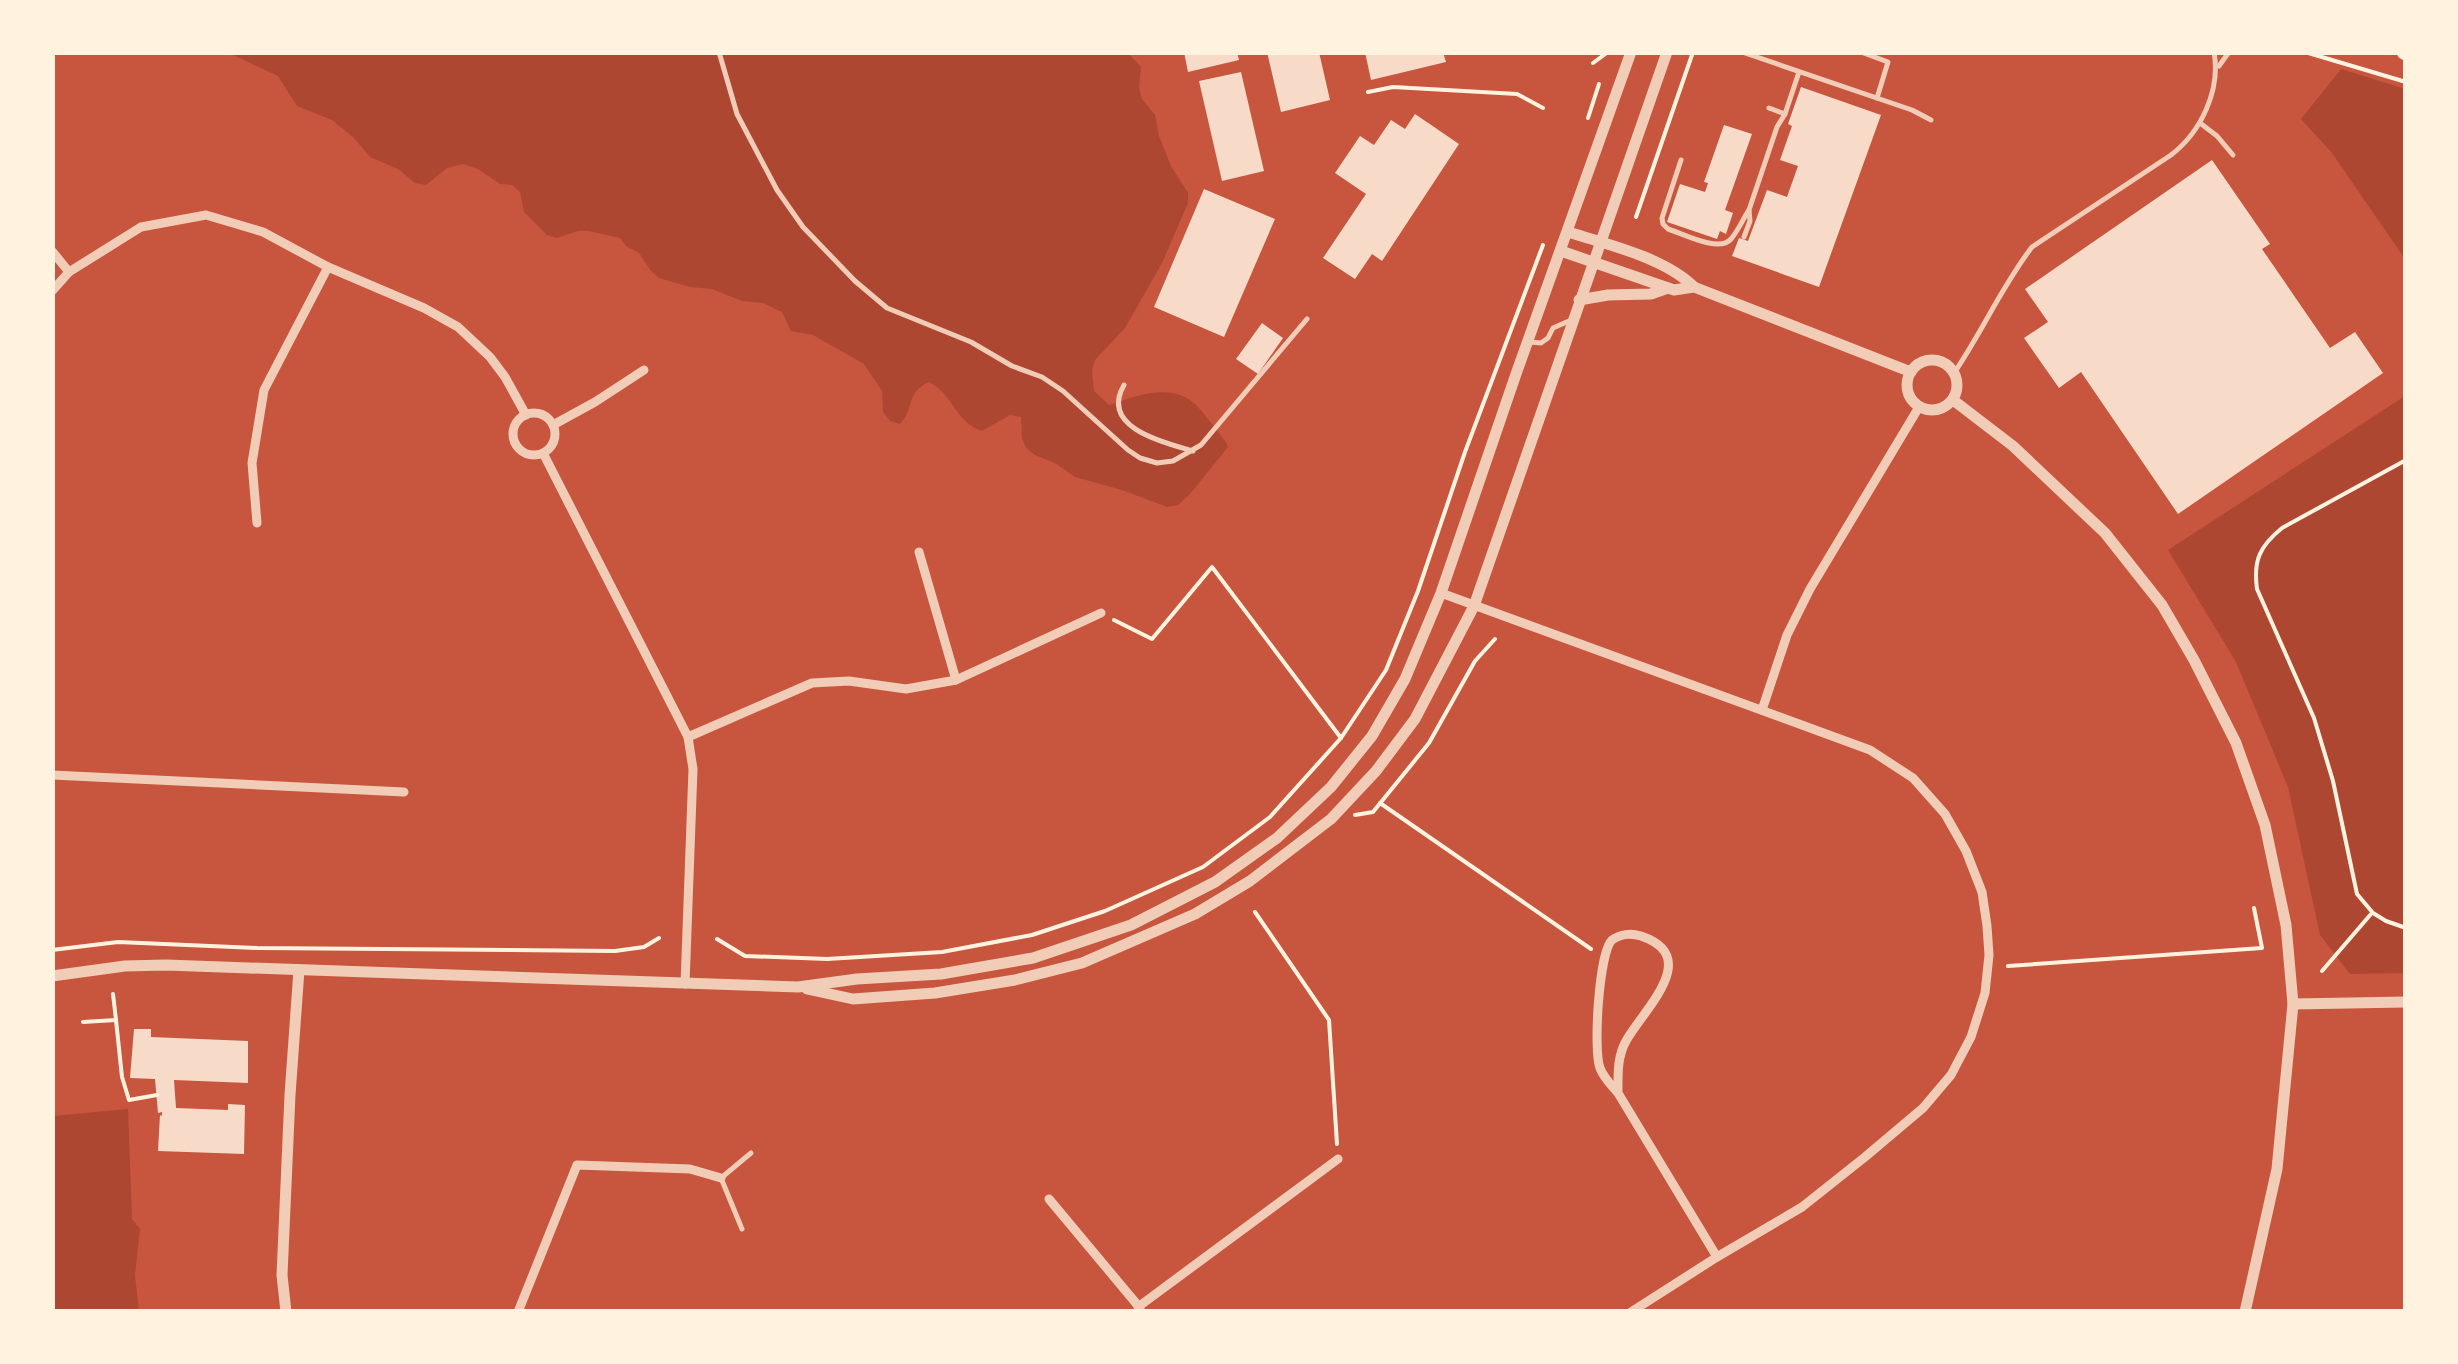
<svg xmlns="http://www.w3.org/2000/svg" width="2458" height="1364" font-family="Quicksand,sans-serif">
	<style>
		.green { fill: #ae4732 }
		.building { fill: #f7dbc8 }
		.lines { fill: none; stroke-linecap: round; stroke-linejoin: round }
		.path { stroke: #fff3e0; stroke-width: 4 }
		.service { stroke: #f1ccb7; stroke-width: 5 }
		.minor { stroke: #f1ccb7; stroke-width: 9 }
		.tertiary { stroke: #f1ccb7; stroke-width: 11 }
		.trunk { stroke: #fff3e0; stroke-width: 15 }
	</style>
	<rect width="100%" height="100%" fill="#c8553d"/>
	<g class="green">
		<path d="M229,53h899l13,14 -2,21 3,11 13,16 4,21 12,30 17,27v10l-26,60 -37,65 -30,32 -3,10 2,21 15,14c27,-9 61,-23 86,-1 11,11 21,26 31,38l2,5 -38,47 -12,11 -11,2 -45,-17 -47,-13 -20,-14 -20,-8 -9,-7 -4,-10 -1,-21 -11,-2 -28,16c-26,-8 -29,-37 -53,-49 -24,11 -14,26 -29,42l-10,-3 -7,-9 -1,-21 -18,-27 -51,-29 -22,-4 -9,-19 -19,-9 -21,-2 -30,-12 -22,-2 -31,-9 -8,-7 -12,-18 -13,-7 -6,-8 -31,-7h-11l-21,7 -10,-3 -23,-23 -4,-20 -8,-7 -12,-1 -22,-15 -15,-5 -16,4 -21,17 -11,-2 -17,-14 -28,-12 -17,-20 -21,-17 -35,-14 -19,-30z"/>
		<path d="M2341,69l64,20v170l-73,-106 -31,-34z"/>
		<path d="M2405,396v577l-55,1 -30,-39 -32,-148 -52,-125 -68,-112z"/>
		<path d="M128,1109l4,110 8,10 -5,46 4,36h-86v-195z"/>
	</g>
	<g class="building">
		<path d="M1184,52h53l2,8 -51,12z"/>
		<path d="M1267,52h52l11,48 -49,12z"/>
		<path d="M1365,52h78l3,10 -75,18z"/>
		<path d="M1241,72l23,99 -42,10 -23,-100z"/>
		<path d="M1801,87l80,28 -62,172 -87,-31 7,-18 9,3 19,-51 20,7 11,-31 -18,-6 12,-34 -4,-2z"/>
		<path d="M1415,114l44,30 -77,117 -10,-7 -17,25 -32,-21 43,-64 -31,-21 25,-37 14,9 17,-25 14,9z"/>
		<path d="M1724,125l28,9 -27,76 8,3 -7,21 -6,-3 -3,8 -50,-17 13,-38 25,8 3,-9 -4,-1z"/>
		<path d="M2212,160l58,84 -8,5 68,99 25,-16 28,41 -205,141 -97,-142 -22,16 -35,-50 24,-16 -23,-33z"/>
		<path d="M1204,189l71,30 -51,118 -70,-30z"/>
		<path d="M1262,323l21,15 -25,36 -22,-15z"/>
		<path d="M134,1029h17v8l97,4v42l-74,-3 2,28 52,2v-6l17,1 -1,49 -86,-3 2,-36 2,1v-4l-4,1 -3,-34 -25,-1z"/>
	</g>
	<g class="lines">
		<g class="path">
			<path d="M2305,52l101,30"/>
			<path d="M1593,63l15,-11"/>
			<path d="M1368,92l25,-5 124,7 26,14"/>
			<path d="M1588,118l11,-34"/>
			<path d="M1636,217l57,-165"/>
			<path d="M2406,460l-124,68c-22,18 -29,32 -25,61l57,129 19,63 24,113 16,19 13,8 20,7"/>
			<path d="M1114,620l38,19 60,-72 129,171"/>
			<path d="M1380,803l211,146"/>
			<path d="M1355,815l18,-3 56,-69 46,-82 20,-22"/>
			<path d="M1255,912l74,108 8,124"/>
			<path d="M717,939l28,17 82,3 115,-7 90,-17 73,-24 98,-44 67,-50 71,-79 45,-68 32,-79 47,-139 78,-207"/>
			<path d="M52,950l66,-8 139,6 358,3 29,-4 15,-9"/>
			<path d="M2008,966l254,-18 -8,-40"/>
			<path d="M2322,971l49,-57"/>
			<path d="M116,1020l6,57 7,23 28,-5"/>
			<path d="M83,1022l33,-2 -3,-26"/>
		</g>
		<g class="service">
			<path d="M719,52l18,62 40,76 26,37 52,54 32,27 84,34 41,24 30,11 21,14 65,59 12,8 17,5 16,-2 28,-16 106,-126"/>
			<path d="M1742,52l170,58 19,10"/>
			<path d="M1861,52l27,10 -11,36"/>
			<path d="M2219,66l10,-14"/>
			<path d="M1769,108l16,6"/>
			<path d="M2200,123l17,13 16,19"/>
			<path d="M1681,160l-19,58 1,6 5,5c16,5 51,24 63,10 7,-8 12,-20 18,-29"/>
			<path d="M1744,237l6,-16 -1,-11 28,-83 8,-13 14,-42"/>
			<path d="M1530,342l11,1 7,-5 5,-10 16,-7"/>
			<path d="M1954,373c28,-41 48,-87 78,-126l139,-92c30,-23 50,-65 43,-103"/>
			<path d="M1124,385c-25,43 41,58 69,66"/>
			<path d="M742,1229l-21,-51 30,-25"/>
		</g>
		<g class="minor">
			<path d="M52,251l17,21"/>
			<path d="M52,291l17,-19 72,-45 65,-12 57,17 65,35 96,41 34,19 32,30 15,20 21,38"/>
			<circle cx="534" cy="434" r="21"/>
			<path d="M553,425l42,-23 49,-32"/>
			<path d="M543,453l145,284 5,32 -8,215"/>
			<path d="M257,523l-5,-60 12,-73 64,-123"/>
			<path d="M919,552l37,128"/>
			<path d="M1441,593l429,157 43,28 32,36 21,37 16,41 5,34 2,29 -4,38 -14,44 -20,38 -28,33 -58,49 -63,50 -85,50 -86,55"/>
			<path d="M1762,710l25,-75 23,-46 109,-182"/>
			<path d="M688,737l124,-54 37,-2 57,8 50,-9 145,-67"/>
			<path d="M52,775l352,17"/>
			<path d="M1618,1093c0,-18 -1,-36 8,-52 17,-31 77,-84 15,-105 -10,-3 -21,-2 -29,4 -13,12 -19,110 -12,128 3,9 12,18 18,25l99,164"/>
			<path d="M1049,1199l91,109"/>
			<path d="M1138,1307l200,-148"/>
			<path d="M518,1312l59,-147 113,4 31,9"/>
		</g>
		<g class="tertiary">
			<path d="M1568,232c39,12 97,26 126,55l217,85"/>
			<path d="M1561,251l113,39 20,-3"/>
			<path d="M1579,300l29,-5 43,-1 17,-6"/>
			<circle cx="1932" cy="385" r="25"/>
			<path d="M1953,400l60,46 92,87 57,72 32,55 42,83 29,82 21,100 7,79 -16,165 -32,143"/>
			<path d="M52,976l73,-10 41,-1 632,22 59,-8 84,-5 92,-16 98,-33 84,-43 62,-44 54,-51 41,-51 33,-57 36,-86 75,-219 115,-322"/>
			<path d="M807,989l46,10 82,-6 80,-13 67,-17 113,-49 55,-33 81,-62 45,-48 39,-52 59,-113 193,-554"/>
			<path d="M2293,1004l113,-2"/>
			<path d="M286,1312l-4,-37 8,-180 9,-125"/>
		</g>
		<path class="trunk" d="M2404,52l2,1"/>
	</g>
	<rect width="2458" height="1364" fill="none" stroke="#fff3e0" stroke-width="110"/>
</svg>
